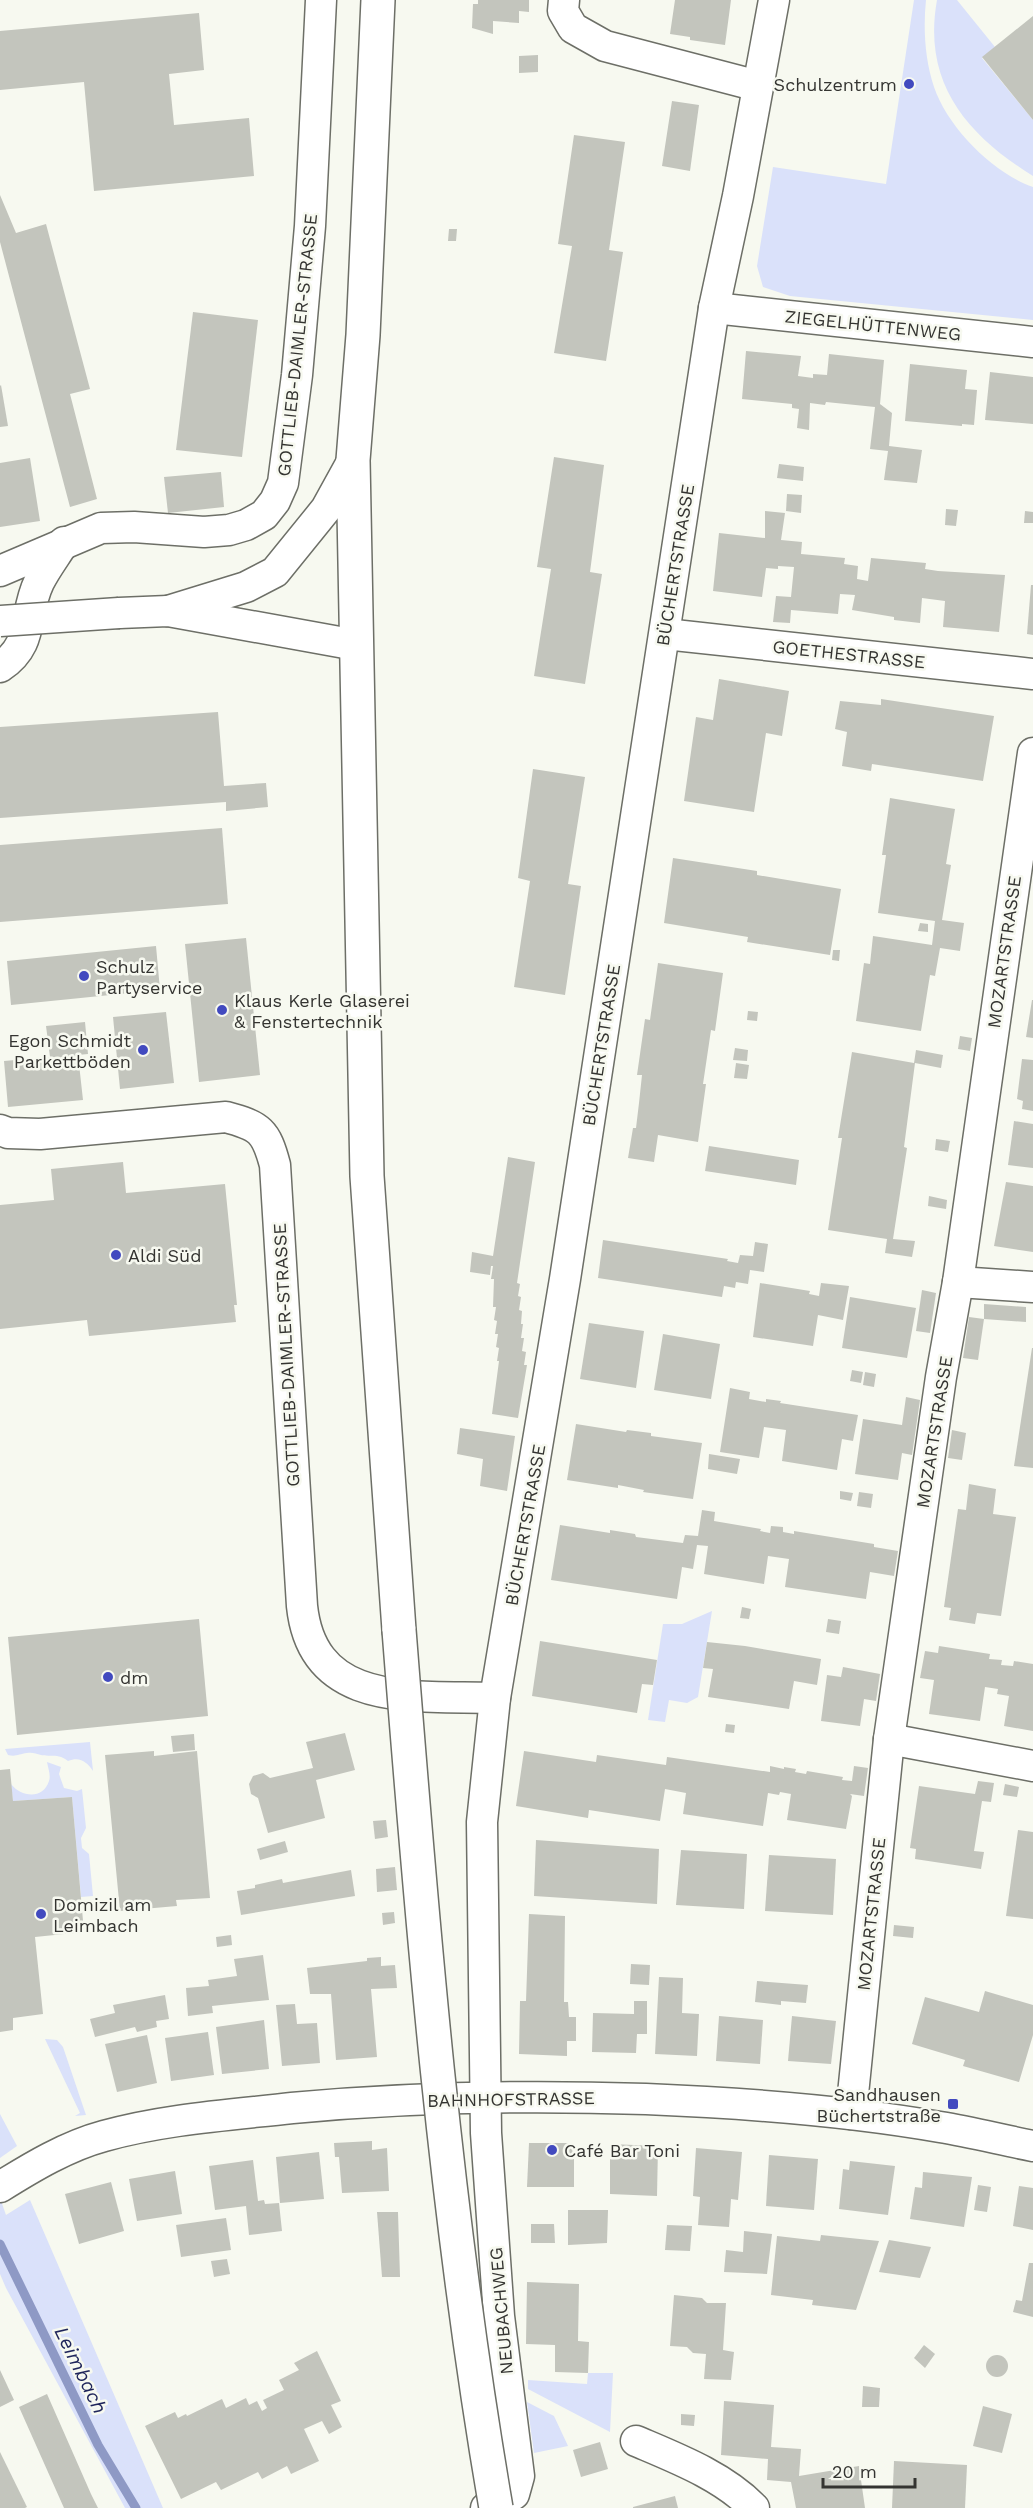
<svg xmlns="http://www.w3.org/2000/svg" width="1033" height="2508" font-family="'Work Sans',sans-serif">
	<style>
		.green { fill: #dae1fa }
		.lines { fill: none; stroke-linecap: round; stroke-linejoin: round }
		.stream { stroke: #8e99c5; stroke-width: 9 }
		.building { fill: #c3c5bd }
		.minor-casing { stroke: #6d6f67; stroke-width: 33 }
		.major-casing { stroke: #6d6f67; stroke-width: 36 }
		.minor { stroke: #fff; stroke-width: 30 }
		.major { stroke: #fff; stroke-width: 33 }
		.minor-bridge-casing { stroke: #6d6f67; stroke-width: 33; stroke-linecap: butt }
		.major-bridge-casing { stroke: #6d6f67; stroke-width: 36; stroke-linecap: butt }
		.minor-bridge { stroke: #fff; stroke-width: 30 }
		.major-bridge { stroke: #fff; stroke-width: 33 }
		.poi-dot { fill: #424abf; stroke: #f7f9f0; stroke-width: 2 }
		.labels { text-anchor: middle; dominant-baseline: central; stroke-width: 5; stroke-linejoin: round; paint-order: stroke }
		.poi-label { font-size: 18px; fill: #343431; stroke: #f7f9f0; text-anchor: start }
		.street-label { font-size: 18px; fill: #343431; stroke: #f7f9f0 }
		.water-label { font-size: 20px; font-style: italic; fill: #1f255b; stroke: #f7f9f0 }
	</style>
	<rect width="100%" height="100%" fill="#f7f9f0"/>
	<g class="green">
		<path d="M914,0h12c-3,29 -1,60 8,87 14,41 59,86 99,100v133l-243,-24 -27,-9 -6,-21 16,-99 113,17z"/>
		<path d="M937,0h20l38,47 -13,11 51,62v56c-66,-41 -111,-93 -96,-176z"/>
		<path d="M712,1611l-14,86 -11,6 -18,-3 -4,22 -17,-2 15,-96h19z"/>
		<path d="M90,1742l3,29c-6,-9 -13,-15 -25,-10 -10,-8 -16,-4 -27,-6 -5,-1 -8,-3 -14,-2 -8,1 -11,4 -19,2l-3,-6z"/>
		<path d="M47,1762l14,5 -2,7 5,14 13,3 5,-2 4,39 -5,10 1,10 7,6 4,42 -12,1 -9,-100 -59,4 -2,-17c10,13 32,16 38,-3 2,-6 -1,-13 -2,-19z"/>
		<path d="M45,2039l12,1 6,7 23,68 -11,1 5,-3z"/>
		<path d="M0,2114l17,32 -17,12z"/>
		<path d="M0,2198l6,17 24,-15 133,308h-38l-119,-220 -6,-14z"/>
		<path d="M588,2373h25l-3,59 -82,-43v-9l59,4z"/>
		<path d="M527,2402l27,14 14,30 -34,7z"/>
	</g>
	<g class="lines">
		<path class="stream" d="M0,2244l98,201 38,63"/>
	</g>
	<g class="building">
		<path d="M478,0h51v12l-10,-1v12l-26,-2v13l-21,-6 1,-24h5z"/>
		<path d="M675,0h56l-6,45 -35,-5v-3l-20,-3z"/>
		<path d="M199,13l5,57 -35,4 5,51 75,-7 5,58 -160,15 -10,-109 -84,8v-59z"/>
		<path d="M1033,16v104l-51,-63z"/>
		<path d="M538,55v17l-19,1v-17z"/>
		<path d="M672,101l27,4 -9,66 -28,-5z"/>
		<path d="M574,135l51,7 -16,108 14,2 -17,109 -52,-8 18,-107 -14,-2z"/>
		<path d="M0,195l16,38 30,-9 44,165 -20,5 27,105 -27,8 -70,-265z"/>
		<path d="M449,229h8l-1,12h-8z"/>
		<path d="M193,312l65,8 -16,137 -66,-7z"/>
		<path d="M746,351l55,5 -3,20 15,2v-4l14,1 2,-21 55,6 -4,44 12,9 -3,33 33,4 -5,33 -33,-3 4,-29 -18,-2 5,-42 -49,-5 -1,3 -15,-2 -1,27 -12,-2 2,-19 -7,-1v-4l-50,-5z"/>
		<path d="M910,364l57,6 -2,19 12,1 -3,35 -12,-1v2l-57,-5z"/>
		<path d="M990,372l43,5v47l-48,-4z"/>
		<path d="M1,385l7,41 -8,1v-41z"/>
		<path d="M554,457l50,8 -14,107 12,2 -17,110 -51,-8 17,-107 -14,-2z"/>
		<path d="M30,458l10,63 -40,6v-64z"/>
		<path d="M779,464l25,3 -1,14 -26,-3z"/>
		<path d="M221,472l3,35 -56,6 -4,-36z"/>
		<path d="M787,494l15,1 -1,18 -15,-2z"/>
		<path d="M946,509l12,1 -2,16 -11,-1z"/>
		<path d="M765,511l20,2 -4,27 21,2 -1,12 44,4 -1,6 14,2 -1,13 11,2 3,-23 55,5 -1,6 13,2 67,4 -6,57 -56,-5 2,-26 -23,-3 -2,25 -26,-3v-3l-42,-7 3,-15 -15,-1 -2,20 -47,-4 -1,13 -17,-1 3,-26 15,1 3,-30 -16,-1v3l-12,-1 -4,29 -49,-6 6,-58 46,5z"/>
		<path d="M1025,511l8,1v11h-9z"/>
		<path d="M1031,585h2v50l-6,-1z"/>
		<path d="M719,679l70,12 -7,45 -16,-3 -12,79 -70,-11 12,-84 17,3z"/>
		<path d="M881,699l113,17 -11,65 -111,-17 -1,7 -29,-5 5,-34 -12,-3 5,-28 41,4z"/>
		<path d="M218,712l6,74 42,-3 2,24 -42,4v-9l-226,16v-91z"/>
		<path d="M533,769l52,8 -17,107 13,2 -16,109 -51,-8 16,-106 -12,-3z"/>
		<path d="M890,798l65,11 -9,55 5,1 -9,55 22,3 -4,28 -20,-3 -5,28 -5,-1 -9,56 -65,-10 8,-58 6,1 3,-28 59,9 3,-24 -57,-8 8,-58h-4z"/>
		<path d="M222,828l6,76 -228,18v-77z"/>
		<path d="M673,858l84,13v4l84,14 -11,66 -83,-13 1,-5 -84,-14z"/>
		<path d="M920,923l8,1v8l-10,-1z"/>
		<path d="M246,938l14,137 -61,7 -14,-138z"/>
		<path d="M156,946l4,44 -149,15 -4,-44z"/>
		<path d="M833,950h7l-1,11 -7,-1z"/>
		<path d="M658,963l65,10 -8,58 -4,-1 -8,54h3l-8,58 -40,-7 -4,27 -26,-4 5,-30h3l3,-25 3,-28h-5l8,-56 5,1z"/>
		<path d="M1032,1000h1v38l-7,-1z"/>
		<path d="M748,1011l10,1 -1,9 -10,-1z"/>
		<path d="M166,1012l8,71 -54,6 -7,-72z"/>
		<path d="M85,1022l3,32 -10,1 5,45 -75,7 -4,-46 46,-4 -4,-31z"/>
		<path d="M960,1036l12,2 -2,13 -12,-2z"/>
		<path d="M735,1048l13,2 -1,11 -14,-1z"/>
		<path d="M916,1050l27,5 -2,13 -26,-5 -11,84 3,1 -14,91 22,2 -3,16 -27,-4 2,-14 -59,-9 14,-92h-4l14,-86 62,11z"/>
		<path d="M1022,1059l11,1v51l-11,-2 1,-8 -6,-2z"/>
		<path d="M736,1063l13,2 -2,14 -13,-1z"/>
		<path d="M1014,1121l19,3v44l-25,-3z"/>
		<path d="M936,1139l14,2 -2,11 -13,-2z"/>
		<path d="M709,1146l90,14 -3,25 -91,-14z"/>
		<path d="M508,1157l27,5 -18,121 3,1 -2,12 3,1 -2,13 3,1 -1,13h2l-2,14h3l-2,13 4,1 -2,13h3l-9,53 -26,-4 7,-53h-2l2,-13 -3,-1 2,-13h-3l2,-13 -3,-1 2,-13h-3l1,-28h-3l2,-13h-2l-1,9 -20,-3 2,-20 21,4z"/>
		<path d="M123,1162l3,31 99,-9 12,121h-3l2,17 -147,14 -2,-16 -87,9v-124l54,-5 -3,-31z"/>
		<path d="M1006,1182l27,4v66l-39,-6z"/>
		<path d="M929,1196l18,4 -1,9 -18,-3z"/>
		<path d="M603,1240l125,19 -1,2 11,2 2,-8 13,1 2,-14 13,2 -4,28 -14,-2 -2,14 -12,-2 -1,6 -11,-2 -2,11 -124,-19z"/>
		<path d="M760,1283l50,8 -1,3 10,2 2,-13 28,3 -6,34 -25,-5 -5,31 -60,-9z"/>
		<path d="M922,1290l14,3 -6,40 -14,-2z"/>
		<path d="M850,1297l66,11 -9,50 -65,-10z"/>
		<path d="M984,1304l42,3v15l-42,-3z"/>
		<path d="M969,1317l15,2 -6,41 -15,-2z"/>
		<path d="M589,1323l55,8 -8,57 -56,-9z"/>
		<path d="M663,1334l57,10 -9,55 -57,-9z"/>
		<path d="M1032,1348h1v120l-19,-2z"/>
		<path d="M852,1370l11,2 -2,11 -11,-2z"/>
		<path d="M865,1372l11,2 -2,13 -11,-2z"/>
		<path d="M730,1388l20,4 -1,7 17,3v-3l15,2 -1,2 78,12 -5,26 -11,-2 -5,31 -55,-9 4,-31 -22,-3 -5,31 -39,-6z"/>
		<path d="M906,1397l14,3 -8,55 -10,-2 -4,27 -43,-6 8,-55 39,6z"/>
		<path d="M576,1424l50,8 1,-2 24,3v3l51,7 -9,56 -50,-7 1,-2 -26,-5v3l-51,-8z"/>
		<path d="M460,1428l55,8 -8,55 -27,-5 3,-27 -26,-5z"/>
		<path d="M952,1430l14,3 -4,27 -14,-2z"/>
		<path d="M709,1454l31,5 -3,15 -29,-5z"/>
		<path d="M969,1484l27,5 -3,25 23,3 -15,99 -24,-3 -2,11 -26,-4 2,-12 -7,-1 14,-98 8,1z"/>
		<path d="M840,1491l13,2 -2,8 -11,-2z"/>
		<path d="M859,1492l14,2 -2,14 -14,-2z"/>
		<path d="M702,1510l13,2 -1,9 47,8 -1,2 10,2 1,-7 12,1v5l11,2v-3l80,13v3l24,4 -4,25 -24,-4 -4,27 -81,-12 4,-28 -21,-3 -4,28 -60,-10 4,-28 -11,-1 -4,24 -11,-2 -5,32 -126,-19 9,-55 50,8v-3l25,4 1,3 47,6 2,-8 13,1z"/>
		<path d="M742,1607l9,2 -2,10 -9,-1z"/>
		<path d="M199,1619l9,97 -191,19 -9,-98z"/>
		<path d="M828,1619l13,2 -2,13 -13,-2z"/>
		<path d="M540,1641l117,19 -4,25 -11,-1 -5,29 -105,-17z"/>
		<path d="M707,1642l38,4 76,13 -4,26 -23,-4 -5,28 -81,-12 5,-28 -10,-1z"/>
		<path d="M939,1646l51,8 -1,5 13,1 -1,5 12,1 1,-5 19,3v67l-29,-5 5,-30 -12,-2 1,-5 -13,-2 -5,34 -51,-7 5,-34 -14,-2 5,-27 13,2z"/>
		<path d="M843,1667l37,7 -4,27 -12,-2 -4,27 -39,-5 6,-46 14,2z"/>
		<path d="M726,1724l9,1 -1,8 -9,-1z"/>
		<path d="M345,1733l10,37 -39,10 9,38 -57,15 -10,-35 -7,-4 -2,-10 4,-8 10,-3 7,5 43,-10 -7,-26z"/>
		<path d="M194,1734l1,16 -22,2 -2,-16z"/>
		<path d="M154,1751v5l43,-5 13,147 -34,2 1,6 -57,5 -15,-156z"/>
		<path d="M524,1751l72,11 1,-7 69,10 1,-8 103,15v-6l14,3v-2l12,2 -1,3 11,2 1,-3 36,6 -1,3 10,1 2,-15 14,2 -4,28 -14,-2 2,2 -6,33 -59,-9 4,-26 -11,-2 -1,3 -11,-2 -5,33 -80,-12 3,-21 -21,-4 -5,32 -71,-11 -1,8 -72,-12z"/>
		<path d="M10,1769l3,32 59,-4 12,135 -49,5 8,77 -30,4v12l-13,2v-262z"/>
		<path d="M978,1781l16,2 -3,19 -9,-1 -8,50 10,1 -3,17 -66,-10 1,-10 -6,-1 9,-62 56,8z"/>
		<path d="M1005,1784l14,3 -2,10 -14,-2z"/>
		<path d="M386,1820l2,17 -13,2 -2,-18z"/>
		<path d="M1018,1830l15,2v87l-27,-3z"/>
		<path d="M536,1840l123,9 -2,55 -123,-8z"/>
		<path d="M285,1841l3,11 -28,8 -3,-11z"/>
		<path d="M681,1850l66,4 -3,55 -68,-4z"/>
		<path d="M769,1855l67,4 -3,56 -68,-4z"/>
		<path d="M395,1867l2,23 -20,2 -1,-23z"/>
		<path d="M351,1870l4,26 -114,19 -4,-24 18,-3v-3l27,-6 1,4z"/>
		<path d="M394,1912l1,11 -12,2 -1,-12z"/>
		<path d="M529,1914l36,2 -1,86h4l1,15h7v24h-9v15l-48,-2 1,-53h6z"/>
		<path d="M894,1925l20,2 -1,11 -20,-2z"/>
		<path d="M231,1935l1,10 -15,2 -1,-10z"/>
		<path d="M263,1955l6,45 -57,6 1,7 -25,3 -2,-28 23,-2 -1,-6 29,-4 -3,-17z"/>
		<path d="M381,1957v9l14,-1 2,23 -26,1 6,68 -41,3 -5,-66h-21l-3,-26 60,-7v-3z"/>
		<path d="M631,1964l19,1 -1,20 -19,-1z"/>
		<path d="M659,1977l24,1 -1,35 17,1 -2,42 -42,-2z"/>
		<path d="M757,1981l51,4 -2,18 -25,-2v4l-26,-3z"/>
		<path d="M985,1991l48,14v30l-14,47 -56,-16 2,-6 -53,-16 13,-47 54,15z"/>
		<path d="M165,1995l4,24 -13,2 1,6 -20,5 -2,-5 -40,10 -5,-18 25,-6 -2,-8z"/>
		<path d="M634,2001h13v33h-10l-1,19 -44,-1 1,-39 41,1z"/>
		<path d="M295,2004l2,20 20,-1 3,40 -38,3 -6,-61z"/>
		<path d="M719,2016l44,4 -3,44 -44,-3z"/>
		<path d="M792,2016l44,5 -5,43 -43,-3z"/>
		<path d="M264,2020l5,49 -47,5 -6,-47z"/>
		<path d="M208,2032l6,43 -43,6 -6,-43z"/>
		<path d="M147,2035l10,48 -40,9 -12,-48z"/>
		<path d="M372,2141v9l15,-2 2,43 -47,2 -3,-36h-4l-1,-14z"/>
		<path d="M529,2143h45v44h-47z"/>
		<path d="M610,2144l48,2 -1,50 -47,-2z"/>
		<path d="M696,2148l46,4 -4,48 -7,-1 -2,28 -31,-2 2,-28 -7,-1z"/>
		<path d="M319,2152l5,47 -44,4 -4,-46z"/>
		<path d="M769,2155l49,4 -4,51 -48,-4z"/>
		<path d="M253,2160l5,41 6,-1 1,4 14,-1 3,28 -33,4 -3,-29 -31,4 -6,-44z"/>
		<path d="M850,2161l45,5 -7,49 -49,-6 4,-40 6,1z"/>
		<path d="M175,2171l7,43 -45,7 -8,-42z"/>
		<path d="M923,2172l49,5 -8,50 -54,-8 5,-32 7,1z"/>
		<path d="M111,2182l13,49 -45,13 -14,-50z"/>
		<path d="M978,2185l13,2 -4,25 -13,-2z"/>
		<path d="M1019,2186l14,2v42l-20,-4z"/>
		<path d="M568,2210h40l-1,33 -39,2z"/>
		<path d="M377,2212h21l2,65h-18z"/>
		<path d="M226,2218l5,32 -50,7 -5,-32z"/>
		<path d="M531,2224h23l1,19h-24z"/>
		<path d="M667,2225l25,1 -2,25 -25,-1z"/>
		<path d="M744,2231l28,3 -5,40 -43,-2 2,-22 17,2z"/>
		<path d="M821,2235l58,6 -23,69 -44,-5 1,-5 -42,-5 6,-59 43,5z"/>
		<path d="M889,2240l42,7 -11,31 -41,-6z"/>
		<path d="M227,2259l3,15 -16,3 -3,-16z"/>
		<path d="M1029,2263h4v54l-20,-5 3,-12 6,1z"/>
		<path d="M527,2282l52,2 -1,57 11,1 -1,31 -33,-1v-27l-29,-1z"/>
		<path d="M674,2295l28,3 5,5h19l-3,47 11,2 -3,28 -27,-1 2,-25 -13,-1 -6,-6 -17,-1z"/>
		<path d="M924,2345l11,9 -10,14 -11,-10z"/>
		<path d="M317,2351l24,50 -10,4 11,22 -13,7 -7,-13 -18,8 15,32 -28,13 -4,-8 -25,13 -4,-7 -37,18 -5,-8 -35,17 -36,-73 30,-14 3,6 8,-4 1,2 35,-17 4,9 20,-10 3,7 8,-4 5,10 5,-3 -4,-8 21,-10 -5,-10 20,-10 -5,-7z"/>
		<circle cx="997" cy="2366" r="11"/>
		<path d="M0,2370l14,30 -14,7z"/>
		<path d="M863,2386l17,2 -1,19h-17z"/>
		<path d="M47,2394l44,100 7,14h-34l-45,-101z"/>
		<path d="M724,2401l50,4 -3,42 30,2 -2,27 60,-10 6,42h-69l-5,-26 -24,-2 1,-21 -47,-4z"/>
		<path d="M983,2406l29,8 -10,39 -29,-7z"/>
		<path d="M681,2414l14,1 -1,11 -13,-1z"/>
		<path d="M600,2442l8,27 -27,8 -8,-27z"/>
		<path d="M0,2452l27,55 -2,1h-25z"/>
		<path d="M894,2461l73,4 -2,43h-73z"/>
		<path d="M675,2496l3,12h-45v-1z"/>
	</g>
	<g class="lines">
		<defs>
			<g id="minor">
				<path d="M564,0l-1,11 10,17 32,18 153,40"/>
				<path d="M714,308l319,34"/>
				<path d="M0,571l101,-43 33,-1 70,5 25,-2 17,-5 18,-10 11,-14 8,-18 14,-108 13,-149 11,-226"/>
				<path d="M168,611l78,-24 29,-15 51,-63 27,-49"/>
				<path d="M119,613l49,-2 188,34"/>
				<path d="M665,634l368,40"/>
				<path d="M0,667c35,-23 23,-52 39,-85 7,-14 17,-27 25,-40"/>
				<path d="M0,1130l8,3 32,1 186,-17c34,9 40,14 49,48l27,441c11,104 115,89 193,92"/>
				<path d="M958,1282l75,5"/>
				<path d="M889,1739l144,27"/>
				<path d="M851,2114l38,-375 52,-362 17,-95 75,-529"/>
				<path d="M0,2187c32,-20 67,-41 104,-51 61,-17 126,-21 188,-28 118,-11 235,-13 354,-9 98,4 197,11 294,28 31,5 62,13 93,19"/>
				<path d="M636,2441c40,17 87,35 118,67"/>
				<path d="M486,2508l13,-4 15,-10 5,-18 -20,-160 -13,-183 -4,-311 13,-124 70,-419 149,-971 24,-112 36,-196"/>
			</g>
			<path id="major" d="M378,0l-15,335 -10,125 14,716 32,454"/>
		</defs>
		<use href="#minor" class="minor-casing"/>
		<use href="#major" class="major-casing"/>
		<use href="#minor" class="minor"/>
		<use href="#major" class="major"/>
		<defs>
			<path id="minor-bridge" d="M0,621l119,-8"/>
			<path id="major-bridge" d="M399,1630c23,293 47,588 97,878"/>
		</defs>
		<use href="#minor-bridge" class="minor-bridge-casing"/>
		<use href="#major-bridge" class="major-bridge-casing"/>
		<use href="#minor-bridge" class="minor-bridge"/>
		<use href="#major-bridge" class="major-bridge"/>
	</g>
	<g class="poi-dot">
		<circle cx="909" cy="84" r="6"/>
		<circle cx="84" cy="976" r="6"/>
		<circle cx="222" cy="1010" r="6"/>
		<circle cx="143" cy="1050" r="6"/>
		<circle cx="116" cy="1255" r="6"/>
		<circle cx="108" cy="1677" r="6"/>
		<circle cx="41" cy="1914" r="6"/>
		<rect x="947" y="2098" width="12" height="12" rx="3"/>
		<circle cx="552" cy="2150" r="6"/>
	</g>
	<g class="labels">
		<g class="poi-label">
			<text x="897" y="84" text-anchor="end">Schulzentrum</text>
			<text x="96" y="966">Schulz<tspan x="96" dy="21">Partyservice</tspan></text>
			<text x="234" y="1000">Klaus Kerle Glaserei<tspan x="234" dy="21">&amp; Fenstertechnik</tspan></text>
			<text x="131" y="1040" text-anchor="end">Egon Schmidt<tspan x="131" dy="21">Parkettböden</tspan></text>
			<text x="128" y="1255">Aldi Süd</text>
			<text x="120" y="1677">dm</text>
			<text x="53" y="1904">Domizil am<tspan x="53" dy="21">Leimbach</tspan></text>
			<text x="941" y="2094" text-anchor="end">Sandhausen<tspan x="941" dy="21">Büchertstraße</tspan></text>
			<text x="564" y="2150">Café Bar Toni</text>
		</g>
		<g class="street-label">
			<text transform="translate(873 325) rotate(6)">ZIEGELHÜTTENWEG</text>
			<text transform="translate(297 345) rotate(-84)">GOTTLIEB-DAIMLER-STRASSE</text>
			<text transform="translate(675 565) rotate(-81)">BÜCHERTSTRASSE</text>
			<text transform="translate(849 654) rotate(6)">GOETHESTRASSE</text>
			<text transform="translate(1004 952) rotate(-82)">MOZARTSTRASSE</text>
			<text transform="translate(601 1045) rotate(-81)">BÜCHERTSTRASSE</text>
			<text transform="translate(286 1355) rotate(-93)">GOTTLIEB-DAIMLER-STRASSE</text>
			<text transform="translate(934 1432) rotate(-81)">MOZARTSTRASSE</text>
			<text transform="translate(525 1525) rotate(-80)">BÜCHERTSTRASSE</text>
			<text transform="translate(871 1914) rotate(-84)">MOZARTSTRASSE</text>
			<text transform="translate(511 2099) rotate(-1)">BAHNHOFSTRASSE</text>
			<text transform="translate(501 2311) rotate(-95)">NEUBACHWEG</text>
		</g>
		<g class="water-label">
			<text transform="translate(81 2370) rotate(64)">Leimbach</text>
		</g>
	</g>
	<path d="M823 2478v9h92v-9" fill="none" stroke="#343431" stroke-width="3"/>
	<text x="832" y="2478" font-size="18" fill="#343431" stroke="#f7f9f0" stroke-width="4.5" paint-order="stroke">20 m</text>
</svg>
